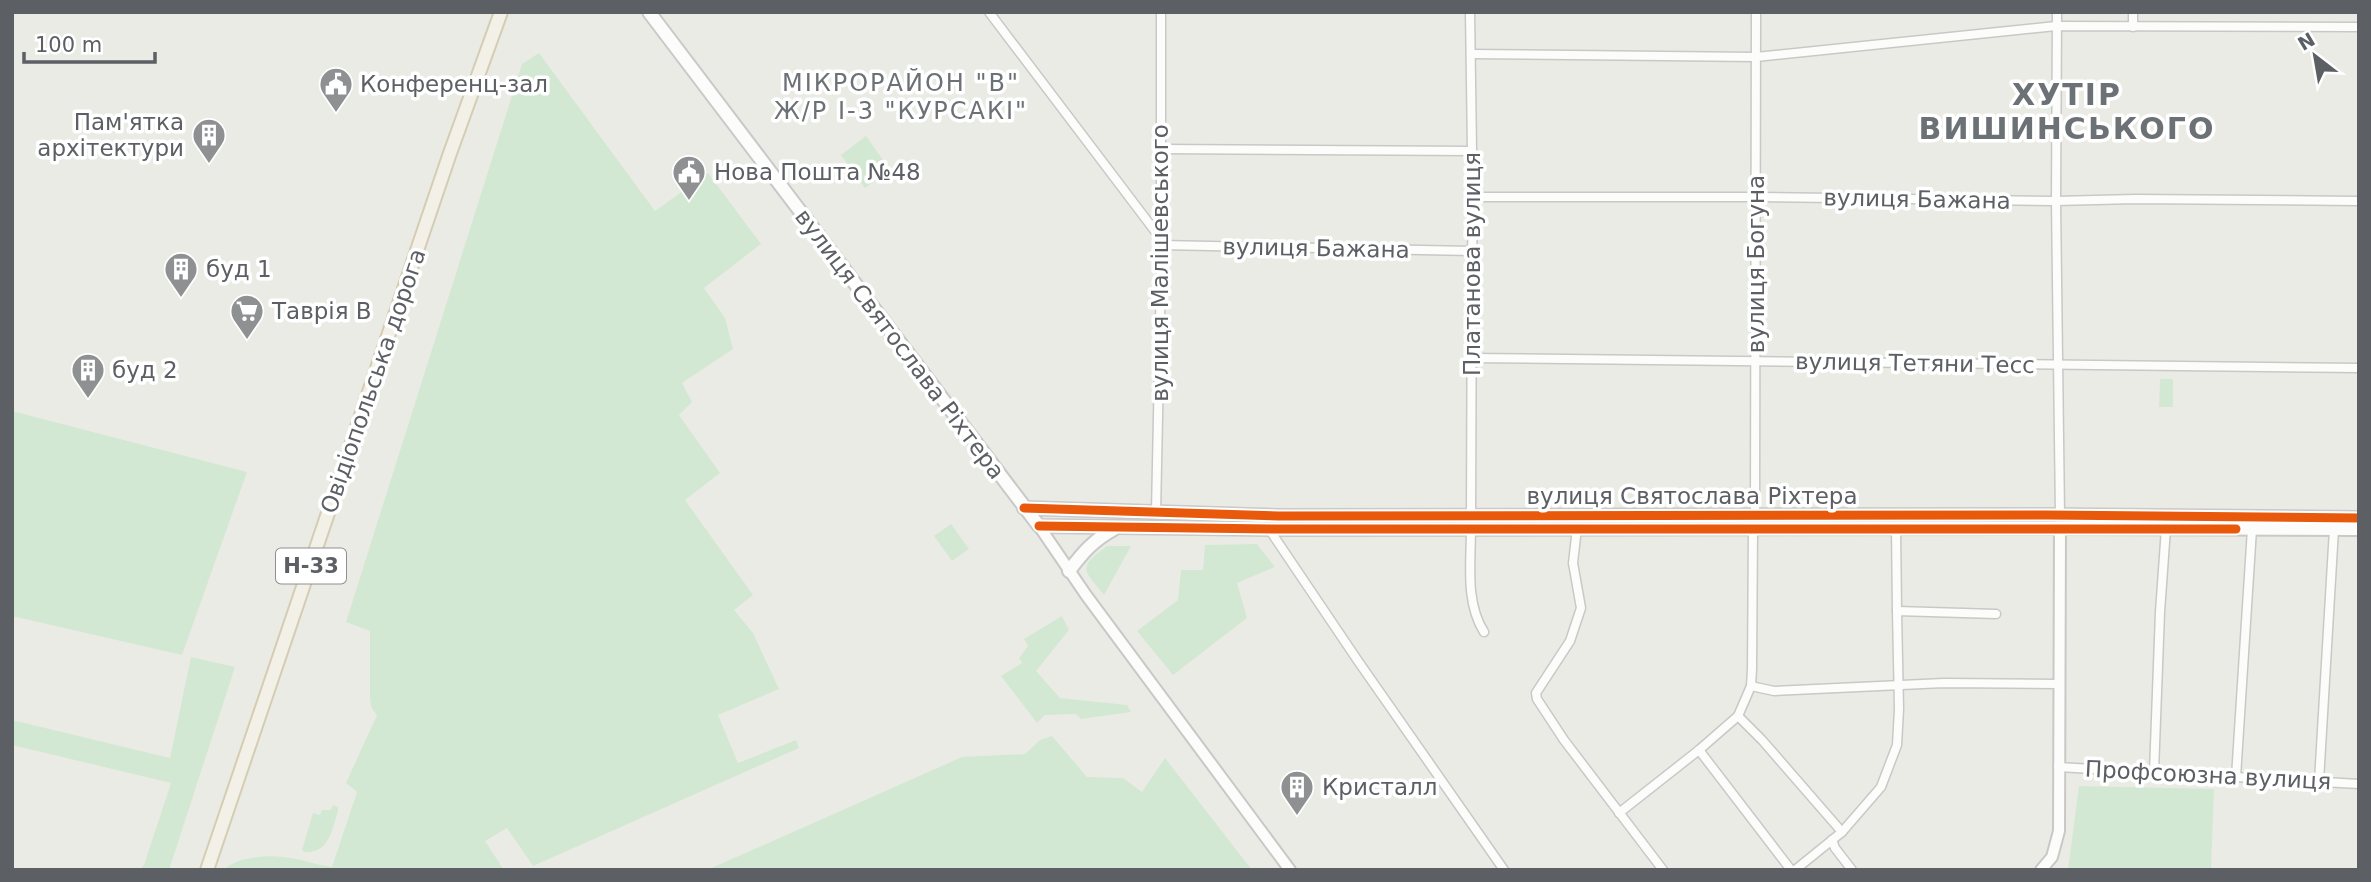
<svg xmlns="http://www.w3.org/2000/svg" width="2371" height="882" font-family="'DejaVu Sans',sans-serif">
	<style>
		.green { fill: #d3e8d2 }
		.lines { fill: none; stroke-linecap: round; stroke-linejoin: round }
		.minor-casing { stroke: #c8c8c7; stroke-width: 11 }
		.tertiary-casing { stroke: #c8c8c7; stroke-width: 14 }
		.secondary-casing { stroke: #c8c9c8; stroke-width: 16 }
		.primary-casing { stroke: #d4cdb3; stroke-width: 16 }
		.minor { stroke: #fcfcfb; stroke-width: 8 }
		.tertiary { stroke: #fcfcfb; stroke-width: 10 }
		.secondary { stroke: #fcfcfb; stroke-width: 12 }
		.primary { stroke: #f3f1e7; stroke-width: 12 }
		.cycleway-casing { stroke: #fff; stroke-width: 13 }
		.cycleway { stroke: #e8590c; stroke-width: 9 }
		.labels { text-anchor: middle; dominant-baseline: central; stroke-width: 7; stroke-linejoin: round; paint-order: stroke }
		.shield { fill: #fff; stroke: #8d8f92; stroke-width: 2 }
		.shield-label { font-size: 21px; font-weight: bold; fill: #5c5f64 }
		.poi-label { font-size: 23px; fill: #5c5f64; stroke: #fff; text-anchor: start }
		.street-label { font-size: 23px; fill: #5c5f64; stroke: #fff }
		.neighbourhood-label { font-size: 24px; letter-spacing: 2px; fill: #6c7176; stroke: #fff }
		.district-label { font-size: 30px; font-weight: bold; letter-spacing: 2px; fill: #6c7176; stroke: #fff }
	</style>
	<rect width="100%" height="100%" fill="#ebebe6"/>
	<g class="green">
		<path d="M539,53l116,158 53,-38 53,71 -57,44 21,30 8,31 -51,34 10,19 -13,13 41,58 -35,27 68,95 -19,15 19,23 26,56 -61,26 20,48 58,-23 3,8 -266,118 -26,-38 -22,13 19,29h-280c11,-13 43,-15 59,-13 16,1 33,8 49,10l25,-75 -11,-9 31,-68 -6,-8 -1,-8v-68l-24,-9 176,-558z"/>
		<path d="M866,136l24,34 -25,18 -24,-33z"/>
		<path d="M2160,379h13v28h-14z"/>
		<path d="M12,411l235,61 -65,183 -170,-39z"/>
		<path d="M951,524l18,25 -17,12 -18,-25z"/>
		<path d="M1257,544l18,23 -38,16 10,35 -74,57 -36,-44 41,-31 3,-30h22l2,-25z"/>
		<path d="M1107,546h24l-27,49c-21,-26 -27,-27 3,-49z"/>
		<path d="M1062,616l7,14 -33,41 24,27 67,7 4,7 -50,7 -5,-5 -31,1 -8,8 -36,-47 21,-13 -3,-5 9,-12 -4,-7z"/>
		<path d="M191,657l44,10 -66,203h-29l4,-5 27,-82 -159,-38v-25l158,38z"/>
		<path d="M1052,736l35,41 36,1 19,14 23,-34 87,112h-545l255,-113 63,-3 15,-14z"/>
		<path d="M2079,786l135,3 -3,81h-143z"/>
		<path d="M333,805l5,2v4c-6,19 -9,43 -34,41l-2,-2 11,-37 7,2 2,-5h9z"/>
	</g>
	<g class="lines">
		<defs>
			<g id="minor">
				<path d="M989,12l172,227"/>
				<path d="M1470,12l2,139 2,46 -2,54 -1,265"/>
				<path d="M2057,12l-1,189 4,314"/>
				<path d="M2133,12v15"/>
				<path d="M1471,54l285,3 300,-31 303,1"/>
				<path d="M1161,149l311,2"/>
				<path d="M1474,197h282l300,4 79,-2 224,2"/>
				<path d="M1161,245l311,6"/>
				<path d="M1472,358l887,10"/>
				<path d="M1156,513l5,-240v-261"/>
				<path d="M1755,515l1,-503"/>
				<path d="M1471,528c0,35 -6,74 13,104"/>
				<path d="M1577,528l-4,35 8,45 -11,33 -34,52 1,6 27,41 99,130"/>
				<path d="M1896,528l1,83"/>
				<path d="M1269,529l89,132 146,209"/>
				<path d="M1751,686l23,5 170,-8 115,1"/>
				<path d="M1738,716l24,24 80,92"/>
				<path d="M1699,750l92,120"/>
				<path d="M2058,767l301,17"/>
				<path d="M2154,772l6,-160 6,-84"/>
				<path d="M2236,777l16,-248"/>
				<path d="M2319,781l15,-252"/>
				<path d="M1619,813l80,-63 39,-34 13,-30 1,-17 1,-141"/>
				<path d="M1832,840l3,8 17,22"/>
				<path d="M1795,870l47,-38 39,-45 16,-42 2,-36 -2,-98 99,3"/>
			</g>
			<g id="tertiary">
				<path d="M1039,526l47,69 204,275"/>
				<path d="M2041,870l11,-13 7,-26 1,-303"/>
			</g>
			<g id="secondary">
				<path d="M649,12l390,514 239,3 782,-1 299,1"/>
				<path d="M1024,508l254,8 769,-1 312,3"/>
				<path d="M1069,571c14,-19 25,-31 45,-42"/>
			</g>
			<path id="primary" d="M207,870l242,-714 52,-144"/>
		</defs>
		<use href="#minor" class="minor-casing"/>
		<use href="#tertiary" class="tertiary-casing"/>
		<use href="#secondary" class="secondary-casing"/>
		<use href="#primary" class="primary-casing"/>
		<use href="#minor" class="minor"/>
		<use href="#tertiary" class="tertiary"/>
		<use href="#secondary" class="secondary"/>
		<use href="#primary" class="primary"/>
		<defs>
			<g id="cycleway">
				<path d="M1024,508l254,8 769,-1 312,3"/>
				<path d="M1039,526l239,3h958"/>
			</g>
		</defs>
		<use href="#cycleway" class="cycleway-casing"/>
		<use href="#cycleway" class="cycleway"/>
	</g>
	<defs>
		<symbol id="civic-pin" viewBox="-11 -11 22 30"><path d="M0 17L-7.5 6A9.5 9.5 0 1 1 7.5 6Z" fill="#8e9092" stroke="#fff"/><path d="M-.6-6.5H3V-4.5H.6V-3L4-1V1h2V6H-6V1h2V-1L-.6-3ZM-1.2 2.5V6h2.4V2.5Z" fill="#fff"/></symbol>
		<symbol id="building-pin" viewBox="-11 -11 22 30"><path d="M0 17L-7.5 6A9.5 9.5 0 1 1 7.5 6Z" fill="#8e9092" stroke="#fff"/><path d="M-4-6H4V6H1V3H-1V6H-4ZM-2.5-4.3h1.7v1.8h-1.7ZM.8-4.3h1.7v1.8H.8ZM-2.5-1h1.7V.8h-1.7ZM.8-1h1.7V.8H.8Z" fill="#fff"/></symbol>
		<symbol id="supermarket-pin" viewBox="-11 -11 22 30"><path d="M0 17L-7.5 6A9.5 9.5 0 1 1 7.5 6Z" fill="#8e9092" stroke="#fff"/><path d="M-6-5.5h2.5l.6 2H6L4.5 2H-2.5L-4.4-4H-6ZM-1.5 3.2a1.3 1.3 0 1 0 .1 0ZM3 3.2a1.3 1.3 0 1 0 .1 0Z" fill="#fff"/></symbol>
	</defs>
	<g fill-rule="evenodd">
		<use href="#civic-pin" x="317" y="65" width="38" height="52"/>
		<use href="#building-pin" x="190" y="116" width="38" height="52"/>
		<use href="#civic-pin" x="670" y="153" width="38" height="52"/>
		<use href="#building-pin" x="162" y="250" width="38" height="52"/>
		<use href="#supermarket-pin" x="228" y="292" width="38" height="52"/>
		<use href="#building-pin" x="69" y="351" width="38" height="52"/>
		<use href="#building-pin" x="1278" y="768" width="38" height="52"/>
	</g>
	<g class="labels">
		<rect class="shield" x="276" y="548.5" width="70" height="35" rx="5"/>
		<g class="shield-label">
			<text x="311" y="566">Н-33</text>
		</g>
		<g class="poi-label">
			<text x="360" y="84">Конференц-зал</text>
			<text x="184" y="122" text-anchor="end">Пам'ятка<tspan x="184" dy="26">архітектури</tspan></text>
			<text x="714" y="172">Нова Пошта №48</text>
			<text x="206" y="269">буд 1</text>
			<text x="272" y="311">Таврія В</text>
			<text x="112" y="370">буд 2</text>
			<text x="1322" y="787">Кристалл</text>
		</g>
		<g class="street-label">
			<text transform="translate(1917 199) rotate(1)">вулиця Бажана</text>
			<text transform="translate(1316 248) rotate(1)">вулиця Бажана</text>
			<text transform="translate(1160 263) rotate(-90)">вулиця Малішевського</text>
			<text transform="translate(1472 264) rotate(-90)">Платанова вулиця</text>
			<text transform="translate(1756 264) rotate(-90)">вулиця Богуна</text>
			<text transform="translate(900 344) rotate(53)">вулиця Святослава Ріхтера</text>
			<text transform="translate(1915 363) rotate(1)">вулиця Тетяни Тесс</text>
			<text transform="translate(373 381) rotate(-71)">Овідіопольська дорога</text>
			<text x="1692" y="496">вулиця Святослава Ріхтера</text>
			<text transform="translate(2208 775) rotate(3)">Профсоюзна вулиця</text>
		</g>
		<g class="neighbourhood-label">
			<text x="901" y="83">МІКРОРАЙОН "В"<tspan x="901" dy="28">Ж/Р I-3 "КУРСАКІ"</tspan></text>
		</g>
		<g class="district-label">
			<text x="2067" y="94">ХУТІР<tspan x="2067" dy="34">ВИШИНСЬКОГО</tspan></text>
		</g>
	</g>
	<rect width="2371" height="882" fill="none" stroke="#5c5f64" stroke-width="28"/>
	<g transform="translate(2315 56) rotate(329)" stroke="#ffffff" stroke-width="5" paint-order="stroke">
	<path d="M0-5L12 26L0 18L-12 26Z" fill="#5c5f64"/>
	<text y="-10" font-size="19" font-weight="bold" text-anchor="middle" fill="#5c5f64">N</text>
	</g>
	<path d="M24 52v10h131v-10" fill="none" stroke="#5c5f64" stroke-width="3.5"/>
	<text x="35" y="52" font-size="21" fill="#5c5f64" stroke="#ffffff" stroke-width="5" paint-order="stroke">100 m</text>
</svg>
